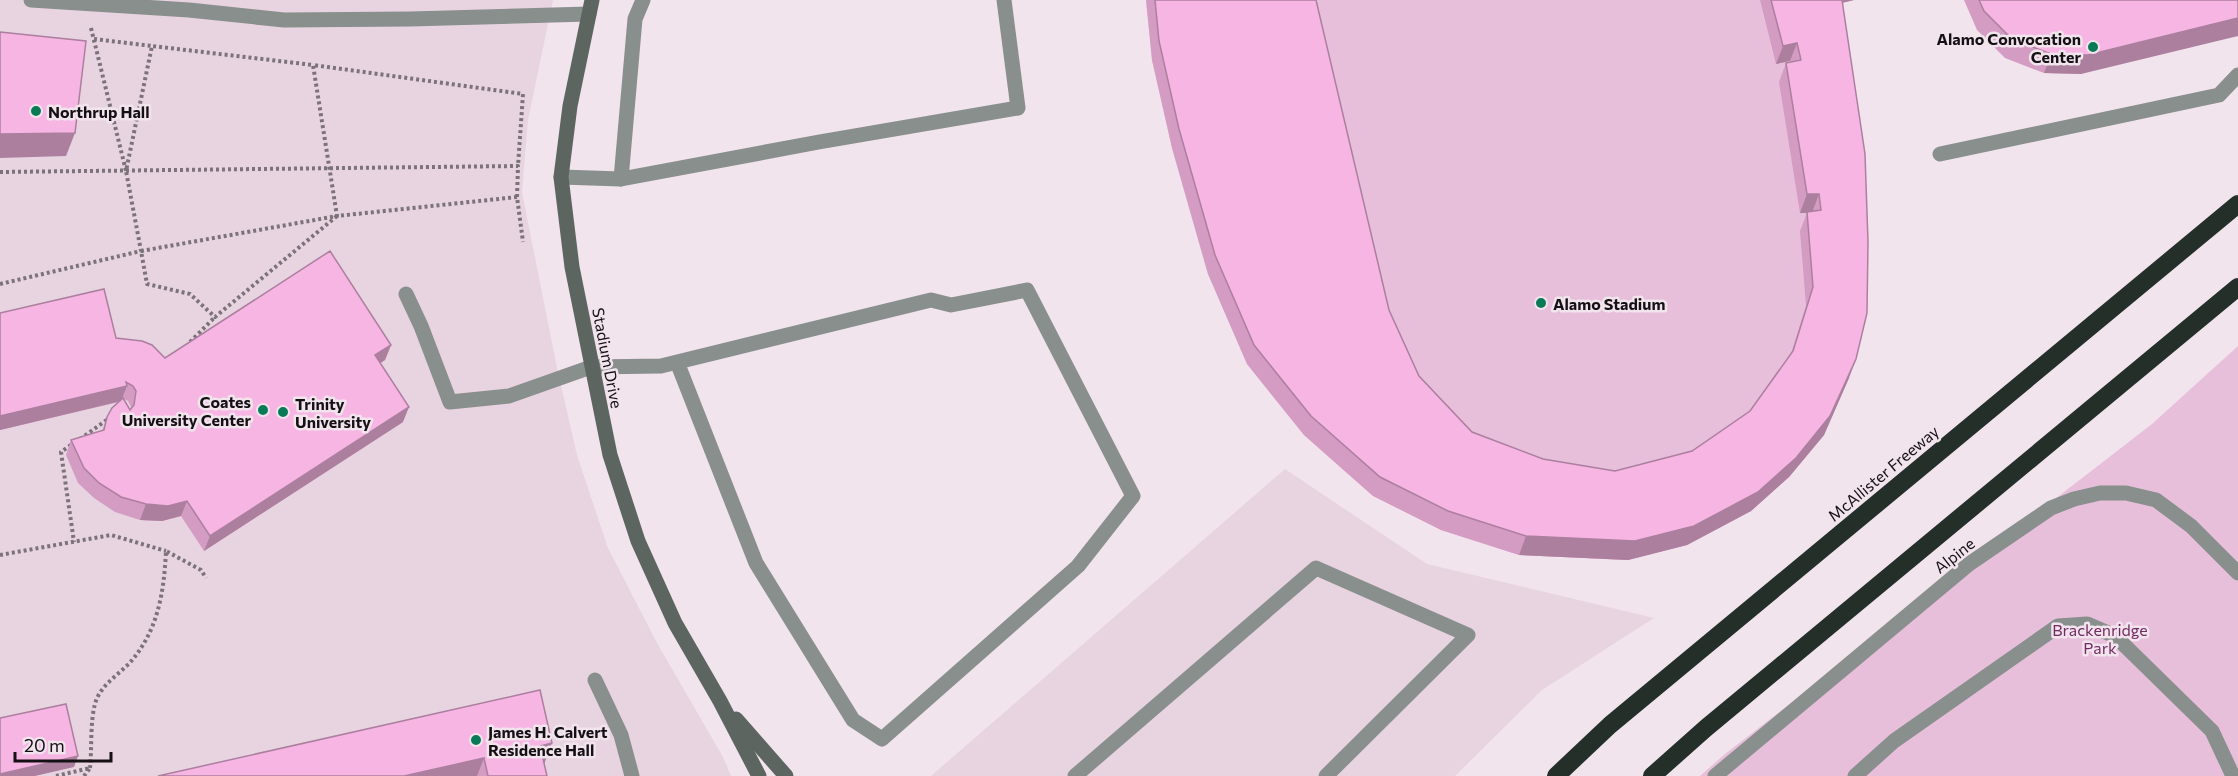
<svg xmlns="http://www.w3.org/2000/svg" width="2238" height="776" font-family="Commissioner,sans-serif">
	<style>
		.built { fill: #e8d4e1 }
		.green { fill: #e7bfdb }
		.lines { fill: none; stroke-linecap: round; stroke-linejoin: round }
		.path { stroke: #7b7379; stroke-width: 4; stroke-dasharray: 3 3; stroke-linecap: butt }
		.lane { stroke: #898f8c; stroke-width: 15 }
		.street { stroke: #898f8c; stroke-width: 15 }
		.secondary { stroke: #5d6561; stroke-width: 15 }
		.highway { stroke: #242f2a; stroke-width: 18 }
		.wall { fill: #d49cc3; fill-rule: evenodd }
		.shaded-wall { fill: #ac7f9f }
		.building { fill: #f6b5e3; stroke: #ac7f9f; stroke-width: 1.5 }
		.poi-dot { fill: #097a56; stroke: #f1e4ed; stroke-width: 2 }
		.labels { text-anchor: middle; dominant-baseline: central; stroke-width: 5; stroke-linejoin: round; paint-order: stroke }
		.poi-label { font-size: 16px; font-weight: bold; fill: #141013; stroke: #f1e4ed; text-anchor: start }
		.street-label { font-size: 16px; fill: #141013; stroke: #f1e4ed }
		.park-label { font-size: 16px; fill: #732a63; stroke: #f1e4ed }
	</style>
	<rect width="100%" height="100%" fill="#f1e4ed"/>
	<g class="built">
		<path d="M0,0h553l-25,120 -6,72 35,176 20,87 31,93 49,95 66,114 8,19h-731z"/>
		<path d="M1285,469l142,95 227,54 -112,72 -87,86h-524z"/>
	</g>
	<g class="green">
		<path d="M1146,0h686l-8,435 -35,42 -38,34 -64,34 -59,15 -109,-5 -78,-25 -68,-34 -69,-61 -57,-71 -39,-90 -36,-126 -20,-88z"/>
		<path d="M2238,346v430h-538l25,-22 427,-330z"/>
	</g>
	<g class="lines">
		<g class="path">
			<path d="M91,28l35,143 26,-125 161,19"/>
			<path d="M94,39l58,7"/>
			<path d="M0,172l518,-6 -1,31 6,45"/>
			<path d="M517,197l-180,19 -24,-151 210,29 -5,72"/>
			<path d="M337,216l-122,101 -25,-23 -43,-10 -6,-33z"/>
			<path d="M0,284l141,-33 -15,-80"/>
			<path d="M190,342l25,-25"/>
			<path d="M80,439l28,-20"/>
			<path d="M71,445l-10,7 13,90"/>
			<path d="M0,555l111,-20 55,16"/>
			<path d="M90,768c2,-19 0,-46 5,-64 5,-20 26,-30 38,-45 26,-32 31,-69 33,-108l35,19 5,8"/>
			<path d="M56,776l34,-8 -6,8"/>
		</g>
		<g class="lane">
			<path d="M1940,154l279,-59 19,-20"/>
			<path d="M561,177l60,2 198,-37 199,-34 -14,-108"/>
			<path d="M621,179l14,-160 8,-19"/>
			<path d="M406,294l15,32 29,76 59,-6 82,-29 70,-1 270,-66 20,5 76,-15 106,206 -55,70 -196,173 -29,-19 -97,-157 -79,-201"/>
			<path d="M595,680l26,55 11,41"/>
			<path d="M1075,776l241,-208 152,67 -142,141"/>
			<path d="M1715,776l254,-212 82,-56 23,-9 26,-6h26l30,7 35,26 47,47"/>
			<path d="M1855,776l39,-35 164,-115 29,-2 28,12 97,95 21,45"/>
		</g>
		<path class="street" d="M31,0l158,10 95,10 126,-1 179,-5"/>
		<g class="secondary">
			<path d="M592,0l-22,106 -9,71 11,90 38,188 28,86 37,82 45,78 39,75"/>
			<path d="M736,719l50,57"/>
		</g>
		<g class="highway">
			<path d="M1556,776l54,-51 628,-521"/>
			<path d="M1652,776l54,-48 532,-441"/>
		</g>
	</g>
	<g class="wall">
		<path d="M1146,0h170l73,310 30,66 53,56 71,27 72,12 77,-20 58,-40 41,-57 15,-48 -6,-75 7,-18h-7l-21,-131 7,-19 4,-1v-1l-14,3 -16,-64h94l-12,3 7,375 -25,57 -35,42 -38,34 -64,34 -59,15 -109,-5 -78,-25 -68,-34 -69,-61 -57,-71 -39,-90 -36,-126 -20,-88z"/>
		<path d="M1964,0h274l-157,74 -37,-1 -39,-15 -28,-28z"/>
		<path d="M0,313l116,25 49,20 226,-13 -6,15 -5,3 23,59 -199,129 -23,-35 -19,5 -22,-1 -25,-8 -21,-14 -16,-15 -12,-28 5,-15 31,-9 5,-14 12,-15 -119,28zM124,399l4,2 3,6 -1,2z"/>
		<path d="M540,690l4,75 3,11h-389z"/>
	</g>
	<g class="shaded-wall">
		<path d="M1835,0h19l-21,5z"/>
		<path d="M2238,18v18l-157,38 -37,-1 7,-19z"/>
		<path d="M1797,43l-7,18 -14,3 7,-18z"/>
		<path d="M75,133l-9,23 -66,2v-24z"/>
		<path d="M1807,194h12l-7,19h-12z"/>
		<path d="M391,345l-6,15 -15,10 5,-15z"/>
		<path d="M1856,359l-7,19 -25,57 -35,42 -38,34 -64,34 -59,15 -109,-5 7,-19 109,5z"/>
		<path d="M127,386l-6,15 -121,29v-14z"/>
		<path d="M409,407l-6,15 -199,129 6,-15z"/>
		<path d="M187,501l-6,15 -19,5 -22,-1 6,-16z"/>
		<path d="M552,743l-9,24 -3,-21z"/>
		<path d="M78,756l-4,11 -39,9h-35v-2z"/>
		<path d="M484,758l-7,18h-73z"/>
	</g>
	<g class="building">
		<path d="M1155,0h161l73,310 30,66 53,56 71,27 72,12 77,-20 58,-40 43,-60 20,-64 -6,-75 14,-2 -2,-16h-12l-21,-131 15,-3 -4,-17 -14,3 -12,-46h71l23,154 3,88 -1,71 -11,46 -26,57 -34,42 -38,34 -64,34 -59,15 -109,-5 -78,-25 -68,-34 -69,-61 -57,-71 -39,-90 -36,-126 -20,-88z"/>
		<path d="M1979,0h259v18l-150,37 -37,-1 -39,-15 -28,-28z"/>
		<path d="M0,32l86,9 -11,92 -75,1z"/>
		<path d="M330,251l61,94 -16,10 34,52 -199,129 -23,-35 -19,5 -22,-2 -25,-7 -22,-14 -15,-15 -13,-28 33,-10 3,-13 5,-9 11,-10 7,12 4,-5 2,-14 -3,-5 -7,-4 1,4 -127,30v-103l104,-24 12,49 26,3 10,4 13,13z"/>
		<path d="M540,690l12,53 -12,3 7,30h-59l-4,-18 -80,18h-246z"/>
		<path d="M66,704l12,52 -78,18v-56z"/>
	</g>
	<g class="poi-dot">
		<circle cx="2093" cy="47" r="6"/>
		<circle cx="36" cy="111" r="6"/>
		<circle cx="1541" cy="303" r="6"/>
		<circle cx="263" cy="410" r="6"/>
		<circle cx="283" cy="412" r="6"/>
		<circle cx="476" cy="740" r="6"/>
	</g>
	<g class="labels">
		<g class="poi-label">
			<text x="2081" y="38" text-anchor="end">Alamo Convocation<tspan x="2081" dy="18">Center</tspan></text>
			<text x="48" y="111">Northrup Hall</text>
			<text x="1553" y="303">Alamo Stadium</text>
			<text x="251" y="401" text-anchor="end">Coates<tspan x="251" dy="18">University Center</tspan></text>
			<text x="295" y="403">Trinity<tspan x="295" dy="18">University</tspan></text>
			<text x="488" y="731">James H. Calvert<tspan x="488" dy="18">Residence Hall</tspan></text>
		</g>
		<g class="street-label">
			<text transform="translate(608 358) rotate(79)">Stadium Drive</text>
			<text transform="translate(1883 473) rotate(-40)">McAllister Freeway</text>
			<text transform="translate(1954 555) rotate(-38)">Alpine</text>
		</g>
		<g class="park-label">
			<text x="2100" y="629">Brackenridge<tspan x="2100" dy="18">Park</tspan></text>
		</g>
	</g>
	<path d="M15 752v9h96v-9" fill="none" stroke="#141013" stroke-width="3"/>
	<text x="24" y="752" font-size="18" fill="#141013" stroke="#f1e4ed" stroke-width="4.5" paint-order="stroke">20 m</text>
</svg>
